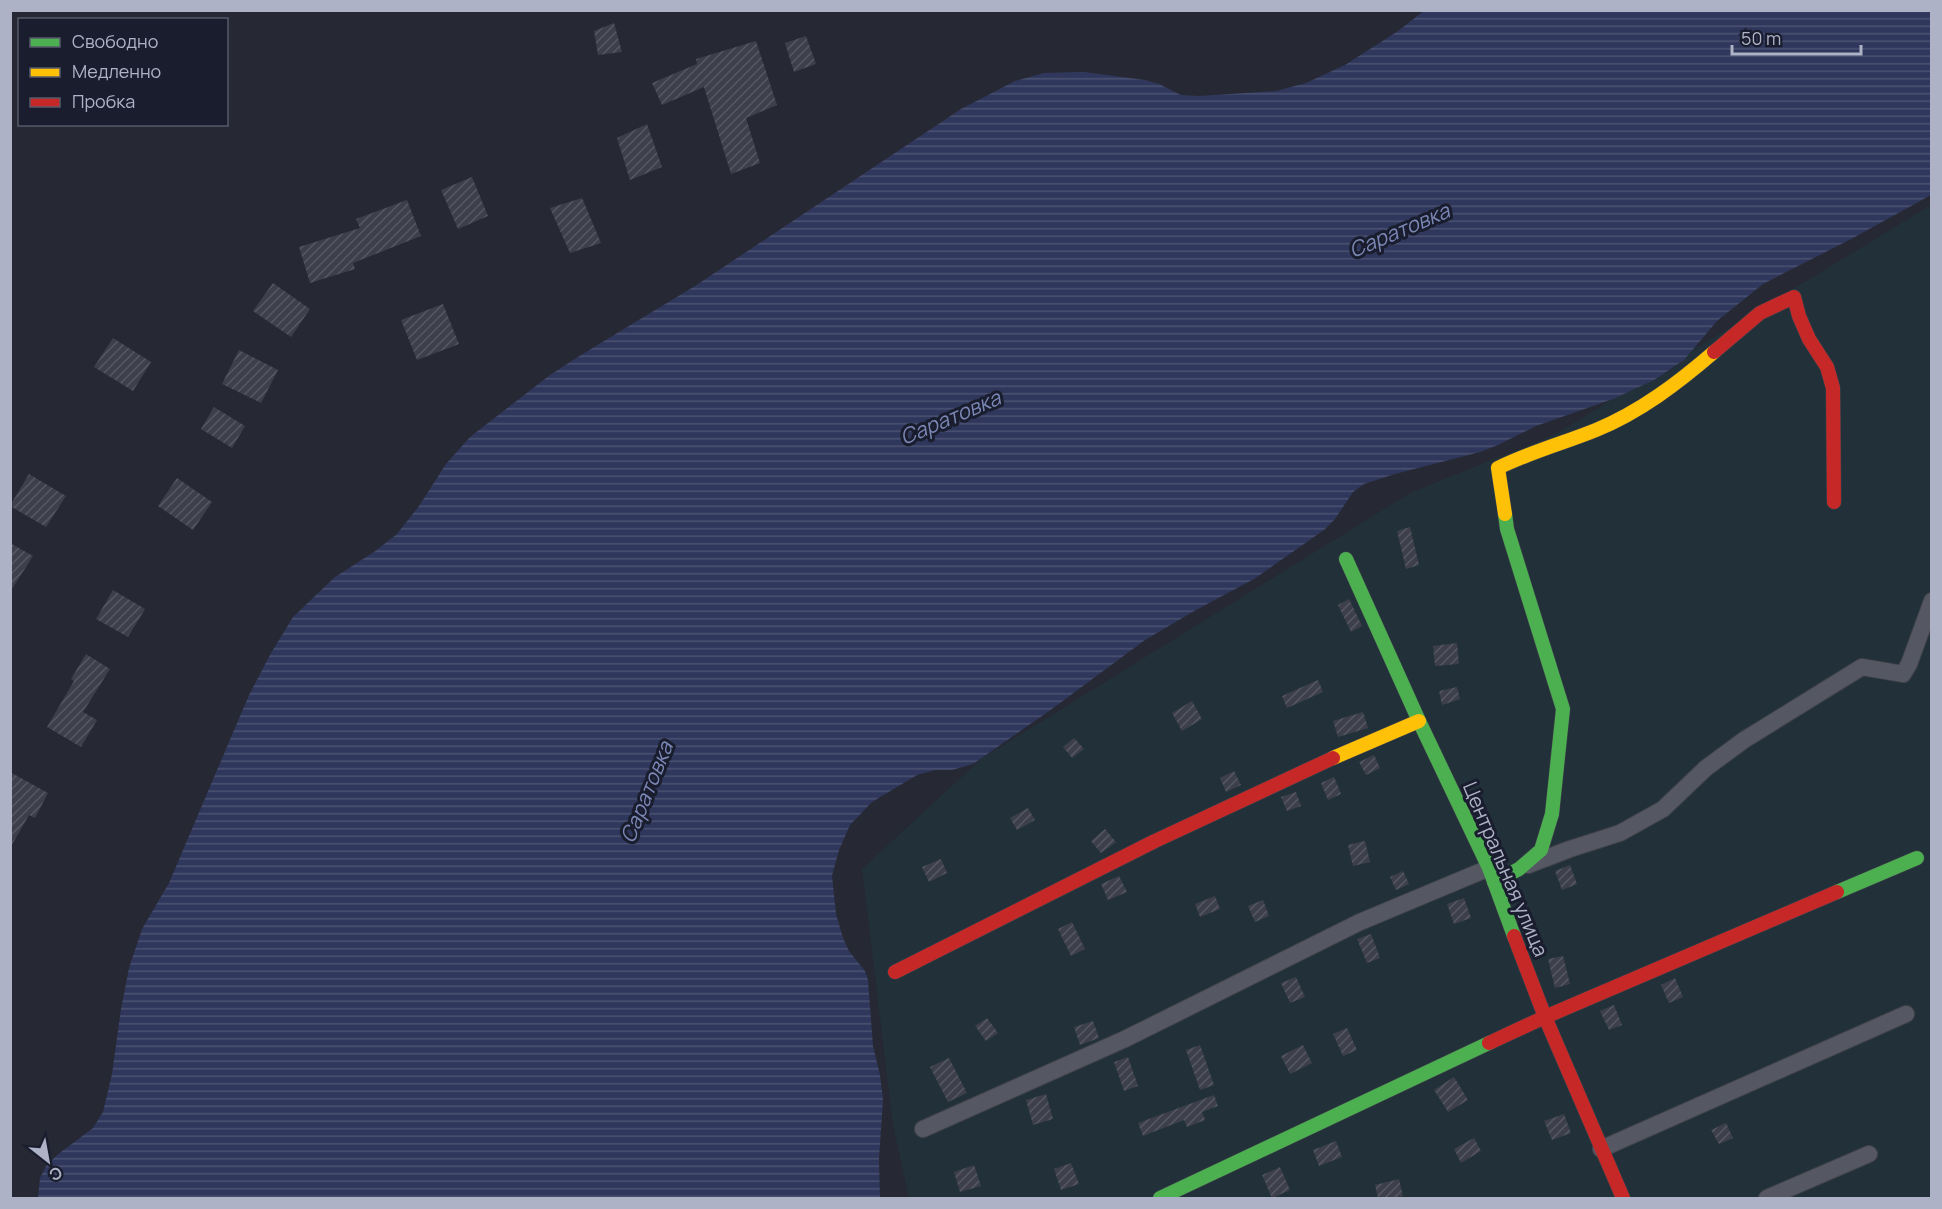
<svg xmlns="http://www.w3.org/2000/svg" width="1942" height="1209" font-family="Manrope,sans-serif">
	<style>
		.green { fill: #223139 }
		.water { fill: url(#water-rules) }
		.building { fill: url(#building-hatch) }
		.lines { fill: none; stroke-linecap: round; stroke-linejoin: round }
		.street-casing { stroke: #42444c; stroke-width: 18 }
		.fast-casing { stroke: #42444c; stroke-width: 15 }
		.slow-casing { stroke: #42444c; stroke-width: 15 }
		.jam-casing { stroke: #42444c; stroke-width: 15 }
		.street { stroke: #555762; stroke-width: 16 }
		.fast { stroke: #4caf50; stroke-width: 14 }
		.slow { stroke: #ffc107; stroke-width: 14 }
		.jam { stroke: #c62828; stroke-width: 14 }
		.labels { text-anchor: middle; dominant-baseline: central; stroke-width: 6; stroke-linejoin: round; paint-order: stroke }
		.street-label { font-size: 20px; fill: #aeb2c6; stroke: #191d2e }
		.water-label { font-size: 21px; font-style: italic; fill: #7b87b5; stroke: #191d2e }
	</style>
	<defs>
		<pattern id="water-rules" width="6" height="5" patternUnits="userSpaceOnUse" patternTransform="scale(1.5)"><rect width="6" height="5" fill="#2f385c"/><path d="M0 2.5h6" fill="none" stroke="#4b5272"/></pattern>
		<pattern id="building-hatch" width="6" height="6" patternUnits="userSpaceOnUse" patternTransform="scale(1.5)"><rect width="6" height="6" fill="#3d3f4a"/><path d="M-1 1l2-2M0 6l6-6M5 7l2-2" fill="none" stroke="#565863"/></pattern>
	</defs>
	<rect width="100%" height="100%" fill="#262833"/>
	<path class="green" d="M1931,205v993h-1022l-16,-73 -31,-256 119,-110 429,-266 144,-58 59,-36 58,-29 13,-10 9,-10z"/>
	<path class="water" d="M1425,10l506,1v184l-78,43 -90,46 -46,37 -33,39 -30,20 -41,19 -77,27 -38,19 -18,7 -85,22 -31,10 -11,8 -18,27 -11,11 -70,49 -58,31 -51,30 -93,69 -79,55 -21,6h-17l-18,5 -45,27 -22,23 -11,25 -7,26 4,38 7,24 6,13 16,20 3,9 5,66 7,29 3,25 -4,59 1,39h-842l2,-20 6,-12 11,-11 36,-27 10,-16 9,-38 9,-65 8,-41 13,-39 27,-46 80,-188 22,-42 22,-36 23,-22 19,-18 39,-25 23,-18 22,-28 27,-42 24,-27 80,-62 31,-20 114,-69 266,-177 54,-28 29,-8 40,-1 61,8 14,4 22,11 18,1 77,-5 30,-8 39,-18 53,-34z"/>
	<g class="building">
		<path d="M614,23l8,29 -24,3 -4,-24z"/>
		<path d="M806,36l10,28 -22,8 -9,-29z"/>
		<path d="M756,41l21,64 -31,13 14,45 -29,11 -27,-87 -42,18 -10,-22 45,-19 -1,-5z"/>
		<path d="M647,124l15,43 -32,13 -13,-42z"/>
		<path d="M472,177l16,39 -30,13 -17,-39z"/>
		<path d="M582,198l19,45 -31,10 -20,-45z"/>
		<path d="M407,200l14,36 -68,27 2,6 -45,14 -11,-36 61,-19 -4,-9z"/>
		<path d="M273,283l37,26 -19,28 -38,-26z"/>
		<path d="M443,304l16,40 -42,16 -16,-40z"/>
		<path d="M113,338l38,24 -18,29 -39,-24z"/>
		<path d="M239,350l39,20 -17,33 -39,-19z"/>
		<path d="M214,407l31,19 -13,22 -31,-19z"/>
		<path d="M29,474l37,22 -20,31 -36,-21z"/>
		<path d="M177,478l35,24 -19,28 -35,-24z"/>
		<path d="M1410,527l9,38 -13,4 -9,-38z"/>
		<path d="M10,543l23,13 -23,36z"/>
		<path d="M113,590l32,19 -17,28 -32,-18z"/>
		<path d="M1349,599l13,27 -11,6 -13,-27z"/>
		<path d="M1457,643l2,21 -24,2 -2,-20z"/>
		<path d="M86,654l24,15 -27,43 14,8 -16,27 -34,-20 27,-46 -3,-2z"/>
		<path d="M1318,680l5,12 -36,16 -5,-12z"/>
		<path d="M1457,687l3,12 -18,6 -3,-14z"/>
		<path d="M1192,701l10,18 -20,12 -10,-18z"/>
		<path d="M1363,712l5,16 -30,9 -5,-16z"/>
		<path d="M1074,738l10,11 -12,9 -9,-11z"/>
		<path d="M1374,755l6,13 -14,7 -7,-13z"/>
		<path d="M1234,771l7,14 -15,7 -6,-14z"/>
		<path d="M10,772l38,21 -13,25 -6,-3 -19,33z"/>
		<path d="M1334,777l7,17 -13,6 -7,-17z"/>
		<path d="M1296,792l5,14 -14,5 -6,-14z"/>
		<path d="M1028,808l7,12 -18,10 -7,-12z"/>
		<path d="M1105,829l11,13 -15,11 -10,-12z"/>
		<path d="M1365,841l5,21 -17,4 -5,-21z"/>
		<path d="M941,859l6,14 -18,9 -7,-15z"/>
		<path d="M1570,865l7,19 -15,6 -7,-19z"/>
		<path d="M1403,871l6,13 -13,6 -6,-13z"/>
		<path d="M1119,876l8,16 -19,8 -7,-16z"/>
		<path d="M1215,896l5,13 -20,8 -5,-13z"/>
		<path d="M1464,898l7,20 -17,6 -7,-20z"/>
		<path d="M1263,900l6,16 -14,6 -7,-16z"/>
		<path d="M1072,922l13,27 -14,7 -13,-27z"/>
		<path d="M1371,934l9,24 -13,5 -10,-24z"/>
		<path d="M1563,956l7,28 -15,4 -7,-29z"/>
		<path d="M1296,977l9,20 -15,6 -9,-20z"/>
		<path d="M1675,978l8,19 -14,6 -8,-18z"/>
		<path d="M1614,1005l8,20 -13,5 -9,-19z"/>
		<path d="M987,1018l11,15 -12,8 -11,-15z"/>
		<path d="M1093,1021l6,17 -19,7 -6,-18z"/>
		<path d="M1347,1028l10,22 -14,6 -10,-22z"/>
		<path d="M1200,1045l14,40 -14,5 -14,-40z"/>
		<path d="M1303,1045l9,18 -22,11 -9,-18z"/>
		<path d="M1128,1057l10,29 -14,5 -10,-29z"/>
		<path d="M949,1058l18,35 -19,9 -18,-35z"/>
		<path d="M1454,1077l14,23 -20,12 -14,-22z"/>
		<path d="M1046,1094l7,25 -20,6 -7,-25z"/>
		<path d="M1214,1095l4,11 -16,6 3,8 -18,7 -3,-7 -41,16 -5,-13z"/>
		<path d="M1564,1114l7,19 -19,7 -8,-19z"/>
		<path d="M1726,1123l7,15 -14,6 -8,-14z"/>
		<path d="M1474,1138l7,13 -20,12 -7,-14z"/>
		<path d="M1336,1141l6,16 -23,9 -6,-16z"/>
		<path d="M1071,1163l8,21 -18,6 -7,-21z"/>
		<path d="M974,1165l7,21 -21,6 -6,-20z"/>
		<path d="M1280,1167l10,23 -18,8 -10,-23z"/>
		<path d="M1399,1179l4,17 -10,2h-15l-3,-13z"/>
	</g>
	<g class="lines">
		<defs>
			<g id="street">
				<path d="M1528,865l42,-16 50,-16 43,-24 43,-41 38,-28 118,-73 41,7 6,-10 23,-63"/>
				<path d="M923,1129l202,-90 235,-117 129,-54"/>
				<path d="M1601,1149l305,-135"/>
				<path d="M1767,1198l102,-44"/>
			</g>
			<g id="fast">
				<path d="M1346,559l73,162 70,147 25,68"/>
				<path d="M1494,882l25,-13 22,-19 11,-36 11,-105 -56,-180 -2,-15"/>
				<path d="M1837,892l80,-34"/>
				<path d="M1160,1198l329,-155"/>
			</g>
			<g id="slow">
				<path d="M1505,514l-7,-46c32,-16 66,-25 98,-38 44,-18 82,-47 118,-78"/>
				<path d="M1333,758l86,-37"/>
			</g>
			<g id="jam">
				<path d="M1714,352l46,-39 34,-16 5,19 10,23 18,28 6,21 1,114"/>
				<path d="M1514,936l31,81 78,181"/>
				<path d="M895,972l260,-131 178,-83"/>
				<path d="M1489,1043l56,-26 292,-125"/>
			</g>
		</defs>
		<use href="#street" class="street-casing"/>
		<use href="#fast" class="fast-casing"/>
		<use href="#slow" class="slow-casing"/>
		<use href="#jam" class="jam-casing"/>
		<use href="#street" class="street"/>
		<use href="#fast" class="fast"/>
		<use href="#slow" class="slow"/>
		<use href="#jam" class="jam"/>
	</g>
	<g class="labels">
		<g class="street-label">
			<text transform="translate(1506 869) rotate(67)">Центральная улица</text>
		</g>
		<g class="water-label">
			<text transform="translate(1399 230) rotate(-23)">Саратовка</text>
			<text transform="translate(950 417) rotate(-23)">Саратовка</text>
			<text transform="translate(646 792) rotate(-68)">Саратовка</text>
		</g>
	</g>
	<rect width="1942" height="1209" fill="none" stroke="#aeb2c6" stroke-width="24"/>
	<rect x="18" y="18" width="210" height="108" fill="#191d2e" stroke="#55596b" stroke-width="1.5"/>
	<rect x="30" y="38" width="30" height="9" fill="#4caf50" stroke="#55596b" stroke-width="1.5"/>
	<text x="72" y="48" font-size="18" fill="#aeb2c6">Свободно</text>
	<rect x="30" y="68" width="30" height="9" fill="#ffc107" stroke="#55596b" stroke-width="1.5"/>
	<text x="72" y="78" font-size="18" fill="#aeb2c6">Медленно</text>
	<rect x="30" y="98" width="30" height="9" fill="#c62828" stroke="#55596b" stroke-width="1.5"/>
	<text x="72" y="108" font-size="18" fill="#aeb2c6">Пробка</text>
	<g transform="translate(48 1161) rotate(149)" stroke="#191d2e" stroke-width="4.5" paint-order="stroke">
	<path d="M0-4.5L10 22L0 15L-10 22Z" fill="#aeb2c6"/>
	<text y="-9" font-size="16" font-weight="bold" text-anchor="middle" fill="#aeb2c6">С</text>
	</g>
	<path d="M1732 45v9h129v-9" fill="none" stroke="#aeb2c6" stroke-width="3"/>
	<text x="1741" y="45" font-size="18" fill="#aeb2c6" stroke="#191d2e" stroke-width="4.5" paint-order="stroke">50 m</text>
</svg>
